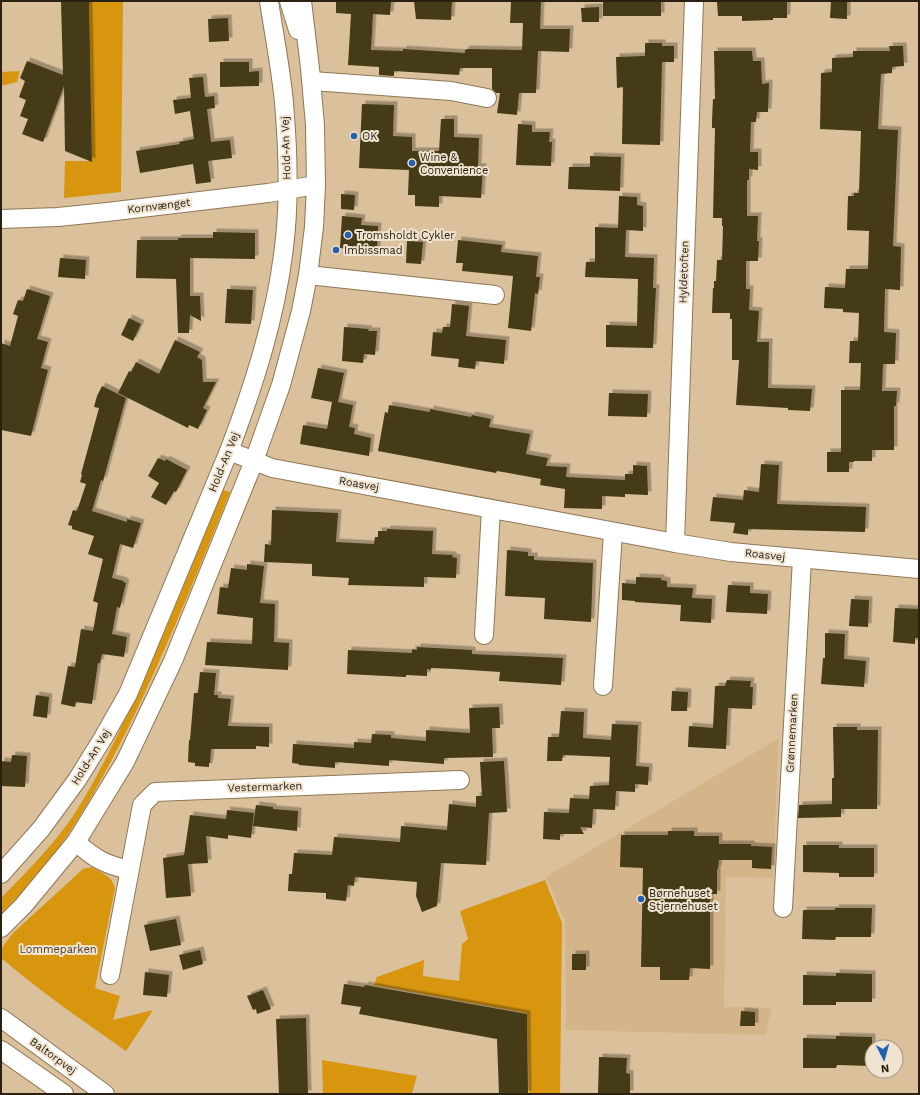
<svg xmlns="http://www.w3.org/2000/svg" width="920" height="1095" font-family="'Work Sans',sans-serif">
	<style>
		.built { fill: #d3b589 }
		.green { fill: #d8960f }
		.building { fill: #443b14; filter: url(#shadow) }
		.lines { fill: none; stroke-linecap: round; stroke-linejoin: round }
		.minor-casing { stroke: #8f7754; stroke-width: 20 }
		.minor { stroke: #fff; stroke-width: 18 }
		.poi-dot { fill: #2261b2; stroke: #f0e3d0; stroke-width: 1.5 }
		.labels { text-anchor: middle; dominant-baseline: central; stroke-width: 4; stroke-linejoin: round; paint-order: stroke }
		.poi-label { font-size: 11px; fill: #2b2113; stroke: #f0e3d0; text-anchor: start }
		.street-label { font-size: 11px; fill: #2b2113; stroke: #f0e3d0 }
		.park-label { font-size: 11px; fill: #493a25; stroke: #f0e3d0 }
	</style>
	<defs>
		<filter id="shadow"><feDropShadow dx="3.5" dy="-3.5" stdDeviation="0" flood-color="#0004"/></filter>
	</defs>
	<rect width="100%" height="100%" fill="#dac09b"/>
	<path class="built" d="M779,738l-6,140 -47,-1 -2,130 47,1 -5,27 -200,-5 -1,-109 -19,-44z"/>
	<g class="green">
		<path d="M89,1h34l-2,191 -57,6 1,-37h27z"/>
		<path d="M20,71l-3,11 -16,4v-14z"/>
		<path d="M223,490l7,2c-31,77 -62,153 -98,228 -27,54 -56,110 -96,157 -11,13 -23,25 -35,37v-16c24,-24 51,-52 70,-79 26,-39 45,-81 65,-123 31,-68 59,-137 87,-206z"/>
		<path d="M91,867c10,5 21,9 24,21l-20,100 25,8 -7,24 40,-10 -27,41c-43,-30 -85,-59 -125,-93v-9l12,-16 70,-64z"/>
		<path d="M545,880l17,43 -2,171h-31l-2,-81 -153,-28 3,-8 47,-17 -1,16 36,5 3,-37 6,-5 -8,-28z"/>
		<path d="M322,1060l95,16 -5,17 19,1h-108z"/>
	</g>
	<g class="building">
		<path d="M61,1h28l3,161 -27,-11 -1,-65 -21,56 -21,-8 6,-15 -8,-3 6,-16 -7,-3 6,-16 -5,-3 7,-17 36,14z"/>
		<path d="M336,1h55l-1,14 -17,-1 -2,36 32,1v-2l62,4v-3l2,-1 55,1 1,-27h-13l1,-21 30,-1 -1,28h30l-1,23 -31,-1 -2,42h-17l-2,22 -20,-2 3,-20h-4l-4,-4v-21h-32l-1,7 -65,-4v5l-15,-1v-8l-31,-2 3,-51 -15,-1z"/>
		<path d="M414,1h38l-1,19 -35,-1z"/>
		<rect x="603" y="1" width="58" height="15"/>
		<path d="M717,1h70v17h-14v2l-31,1v-5h-24z"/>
		<path d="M831,1h16v18l-17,-1z"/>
		<path d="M599,7v15h-17l-1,-14z"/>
		<path d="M228,18l1,23 -20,1 -1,-23z"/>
		<path d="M645,43h17v3h12v16h-12l-2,83 -38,-1 1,-57 -6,1 -1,-31 29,-1z"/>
		<path d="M889,46h14l1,20 -12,1v6l-11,1 -3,55 20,1 -5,116 8,1 -1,43 -15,-1 -1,43 12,1 -1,31h-12l-1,27h15l-1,15h-2v44h-22v11h-18v1h-5v10h-22v-20h14v-62h19l1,-27h-12l1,-22h8l1,-28 -16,-1v-3l-19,-1 1,-21 20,1 1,-19h22l1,-38 -22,-1 1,-34h6v-3h5l2,-62 -41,-2 1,-56 11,-1v-14l21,-1v-6h37z"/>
		<path d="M714,51h38l1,10h8l1,23 7,-1 -1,29h-11l-1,10h-5l-1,30h8v18l-9,-1v11h-2v36h11l-1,25h2l-1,20h-12v28h4l-1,21 10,1 -2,31h12l-1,46 44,1 -2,22 -22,-1v-2l-52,-3 3,-45h-7v-41h-2v-6h-18l1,-25h1v-7h2l1,-21h5l1,-34h-1v-8h-9l2,-90h-3v-7l1,-22h2z"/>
		<path d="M220,62h29v10l10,-1v15l-39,1z"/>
		<path d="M203,77l2,20 9,-1 1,12 -8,1 4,33 19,-2 2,18 -24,3 3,21 -15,2 -3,-20 -53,9 -4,-22 44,-7 -1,-2 15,-3 -4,-28 -15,3 -2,-14 18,-2 -2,-20z"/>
		<path d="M362,104l32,1 -1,31 19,1v14h27l2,-32h13v18l25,1 -1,29h5l-2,31 -42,-2v11l-24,-1v-11h-7l1,-25 -50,-2z"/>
		<path d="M518,124l14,1v7h18l-1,10h3l-1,24 -35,-1z"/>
		<path d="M590,156l31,1 -1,34 -52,-2 1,-22h21z"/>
		<path d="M341,194l14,1 -1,15 -13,-1z"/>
		<path d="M619,196l18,1v8l6,1v25l-17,-1 -1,27 29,1 -1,30h3l-3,60 -47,-1v-22l31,1 1,-47 -53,-2 1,-15h9v-35l23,1z"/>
		<path d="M342,216l20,2 -1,7 17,1 -1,25 -37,-3z"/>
		<path d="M213,232l42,1v26l-65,-1v38h10l1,25 -11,-6 -1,18h-11l-2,-54 -40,-1 1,-38h41v-2h35z"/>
		<path d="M458,240l44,5 -1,7 37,4 -2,21h4l-2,17 -3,-1 -4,38 -23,-3 5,-52 -51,-5 1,-8h-7z"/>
		<path d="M407,241l16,1 -2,22 -15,-1z"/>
		<path d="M60,258l26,2 -1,19 -27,-2z"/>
		<path d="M27,289l23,7 -13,43 11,3 -7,26 7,2 -17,66 -30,-6v-87l9,3 8,-30 -5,-2 5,-14 5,1z"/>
		<path d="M227,289l26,1 -2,34 -26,-1z"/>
		<path d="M452,304l17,2 -3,30 40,4 -2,24 -28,-3 -1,8 -17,-2 1,-8 -28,-3 2,-24 9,1 1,-6h7z"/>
		<path d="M129,318l12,6 -8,17 -12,-6z"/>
		<path d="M344,327l25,2 -1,2h9l-2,24 -11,-1 -1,9 -21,-2z"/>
		<path d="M175,340l25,12 -3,5 5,3 1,22h13l-13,26 4,2 -9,19 -9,-4 -1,3 -70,-35 11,-22 2,1 5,-10 23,12z"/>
		<path d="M318,368l26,5 -6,29 15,3 -4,22 6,1 -1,6 17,4 -2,18 -69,-12 3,-19 24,4 5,-27 -21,-4z"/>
		<path d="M102,386l24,12 -23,83 -2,-1 -9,31 35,11v-3l14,4 -8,25 -13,-4 -8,34 12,3 -1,1 3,1 -6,25 -3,-1 -5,27 15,3 -3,20 -22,-3 -2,9h-2l-6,41 -16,-2 -1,5 -14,-3 7,-38 7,1 6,-38 12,2 5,-28 -5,-2 10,-42 -15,-5 6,-18 -22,-7v-3l-4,-1 5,-15 4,1 9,-27 -6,-2 2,-7 -1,-1 18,-66 -5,-1 3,-11z"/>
		<path d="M609,393l39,1 -1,23 -39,-1z"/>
		<path d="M389,405l41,7v-3l41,8 1,-2 19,4 -2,8 41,7 -4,20 22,4 -2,8 21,1 -1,10 59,3v-6h8v-9l14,1 1,29 -23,-1v3l-23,-1v13l-38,-1 1,-19 -25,-4 1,-6 -44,-8 -1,2 -118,-22 7,-39 3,1z"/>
		<path d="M158,458l7,3 1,-2 21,11 -11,22 -2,-1 -8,14 -15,-8 8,-14 -11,-7z"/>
		<path d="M761,464l18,1 -2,39 89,3 -1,25 -117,-3v6l-15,-2 2,-10 -25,-2 3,-24 30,3 1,-10 15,2z"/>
		<path d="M272,510l66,3 -2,29 38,2 1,-7h3v-6h9v-2l46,2 -1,23 21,1 -1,2 5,1 -1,20 -32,-1v10l-76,-2 1,-7 -37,-2v-12l-48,-2 1,-18 6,1z"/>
		<path d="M507,550l21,2v4h6v4l59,3 -2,59 -47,-3 1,-21 -40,-2z"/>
		<path d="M247,564l17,2 -4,37 15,1 -1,38 15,1 -1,27 -83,-5 2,-23 45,2 1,-26 -36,-4 3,-27 8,1 3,-20 16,2z"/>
		<path d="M636,577l25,1v2l6,1v6l26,1 -1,10 20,1 -1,24 -31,-2 1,-16 -46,-3v-1l-13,-1v-17l14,1z"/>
		<path d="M728,585l22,1v7l18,1 -1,20 -41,-2z"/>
		<path d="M851,599l18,1 -1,27 -19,-1z"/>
		<path d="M895,608l24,1v29h-4v6l-22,-2z"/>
		<path d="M825,633l20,1 -1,25 22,2 -2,26 -43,-3 2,-26h2z"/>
		<path d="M417,647l55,3v4l91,4 -2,27 -62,-4 1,-9 -45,-3 -24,-1v2l-4,-1v7l-21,-1v2l-59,-3 1,-24 64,3v-4l5,1z"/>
		<path d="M200,672l16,1 -2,22h4v3l13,1 -3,27 41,1v20l-13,-1v3h-45l-1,14h-1v4l-14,-1v-3l-7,-1 1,-22h1l4,-47h4z"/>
		<path d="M727,680l24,1 -1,6h3l-1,22 -24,-1 -2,41 -38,-2 1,-21 24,2 2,-42h10z"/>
		<path d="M672,691l16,1 -1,19h-16z"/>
		<path d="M36,695l13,2 -2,21 -14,-2z"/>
		<path d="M499,707l1,21h-8l1,29 -49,1v6l-55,-4v6l-54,-4v6l-36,-3v-1l-7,-1 1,-19 61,4v-6l17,1 1,-9 19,1v3l35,3v-11l44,3 -1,-25z"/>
		<path d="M561,711l23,1 -1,26 28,2 1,-16 26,1 -2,41 13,1 -1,18 -13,-1v8l-19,-1 -1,19 -22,-1 -1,19 -12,-1 4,7h-24v6l-17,-1 1,-27 25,1 1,-15 19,1 1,-13 19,-1 1,-28 -47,-2 -1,6h-15l1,-24h11z"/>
		<path d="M833,727h24v3h21l-1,79h-36v8l-43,1 1,-13 33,-1v-26h2z"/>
		<path d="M12,755l15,1 -2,31 -24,-1v-25l10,1z"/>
		<path d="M504,761l3,51 -18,1 -3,52 -45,-2 -4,43 -15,6 -6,-16 1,-14 -62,-5 -1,9 -6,-1 -2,16 -20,-2v-6l-38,-2 1,-17h3l2,-21 38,2 2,-18 66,5 1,-16 46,4 2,-26 27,3v-11h6l-2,-34z"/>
		<path d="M256,805l17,2v2l25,2 -1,20 -44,-5z"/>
		<path d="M227,810l27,3 -3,25 -23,-3v4l-22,-3 2,27 -20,1 3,32 -25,2 -3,-40 21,-3 6,-40 36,4z"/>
		<path d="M668,831h26v5h25v8h32v2l21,1 -1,22 -19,-1v-8h-33l-1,9h-1v25h-7v75l-20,-1 -1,12h-29v-13h-19l2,-99 -23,-1 1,-32h47z"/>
		<path d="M803,845h36v3h35v29h-35v-4l-36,-1z"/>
		<path d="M835,908h37l-1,29h-35l-1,3 -33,-1 1,-29h32z"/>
		<path d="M176,919l5,26 -31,6 -6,-26z"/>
		<path d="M200,950l3,14 -20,6 -4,-15z"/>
		<rect x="572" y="954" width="14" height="16"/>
		<path d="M145,972l24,3 -2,22 -24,-2z"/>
		<path d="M836,973l36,1v28h-36v3h-33v-30l33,1z"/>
		<path d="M344,984l20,3 1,-2 162,29 1,80h-29l-2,-55 -138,-25 2,-7 -20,-3z"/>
		<path d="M263,990l8,19 -14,5 -1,-5 -3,1 -6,-14z"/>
		<path d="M741,1011l14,1v14h-15z"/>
		<path d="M306,1018l2,76h-29l-3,-75z"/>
		<path d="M836,1036l36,1v29l-35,-1 -1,3h-33v-30l33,1z"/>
		<path d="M599,1057l28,1 -1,15 4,1v20h-32z"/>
	</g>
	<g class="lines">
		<defs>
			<g id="minor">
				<path d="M289,1l9,29"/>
				<path d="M312,81l139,10 36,7"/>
				<path d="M1,219l57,-2 49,-5 161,-19 48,-8"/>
				<path d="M308,275l187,20"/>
				<path d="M229,451l43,17 403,75 56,9 188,17"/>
				<path d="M675,543l19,-542"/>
				<path d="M484,635l7,-126"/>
				<path d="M603,686l10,-154"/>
				<path d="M76,842c19,17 28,22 53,28"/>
				<path d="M1,874l40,-45 36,-49 26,-42 25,-44 101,-243c25,-66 47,-134 55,-204 6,-47 4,-97 0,-144 -3,-34 -10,-68 -15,-102"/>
				<path d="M783,908l19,-349"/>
				<path d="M1,928l22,-22 53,-64 49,-80 48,-101 81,-200 27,-76 20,-74 7,-36 6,-48 2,-42 -1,-60 -5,-57 -8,-67"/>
				<path d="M110,975l32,-170 13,-13 305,-12"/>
				<path d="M1,1018l104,76"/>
				<path d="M1,1050l63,44"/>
			</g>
		</defs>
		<use href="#minor" class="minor-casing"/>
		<use href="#minor" class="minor"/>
	</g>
	<g class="poi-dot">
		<circle cx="354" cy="136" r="4"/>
		<circle cx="412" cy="163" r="4"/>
		<circle cx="348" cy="235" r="4"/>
		<circle cx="336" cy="250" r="4"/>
		<circle cx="641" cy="899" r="4"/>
	</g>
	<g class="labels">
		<g class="poi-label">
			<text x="362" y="136">OK</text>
			<text x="420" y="157">Wine &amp;<tspan x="420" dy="13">Convenience</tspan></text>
			<text x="356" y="235">Tromsholdt Cykler</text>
			<text x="344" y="250">Imbissmad</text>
			<text x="649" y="893">Børnehuset<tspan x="649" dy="13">Stjernehuset</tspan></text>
		</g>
		<g class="street-label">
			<text transform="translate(286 148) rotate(-92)">Hold-An Vej</text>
			<text transform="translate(159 206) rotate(-7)">Kornvænget</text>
			<text transform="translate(684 272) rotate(-88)">Hyldetoften</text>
			<text transform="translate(224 462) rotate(-68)">Hold-An Vej</text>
			<text transform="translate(359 484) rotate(10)">Roasvej</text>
			<text transform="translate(765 555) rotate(6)">Roasvej</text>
			<text transform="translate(792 733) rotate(-87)">Grønnemarken</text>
			<text transform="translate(91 757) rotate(-58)">Hold-An Vej</text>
			<text transform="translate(265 787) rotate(-2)">Vestermarken</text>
			<text transform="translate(53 1056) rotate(36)">Baltorpvej</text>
		</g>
		<g class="park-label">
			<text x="58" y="949">Lommeparken</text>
		</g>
	</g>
	<rect width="920" height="1095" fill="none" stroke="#2b2113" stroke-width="4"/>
	<g transform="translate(884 1059) rotate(174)"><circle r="19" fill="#f0e3d0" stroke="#a19584"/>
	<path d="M0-3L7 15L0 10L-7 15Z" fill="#2261b2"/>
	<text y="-6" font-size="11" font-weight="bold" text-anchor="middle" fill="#2b2113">N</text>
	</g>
</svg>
